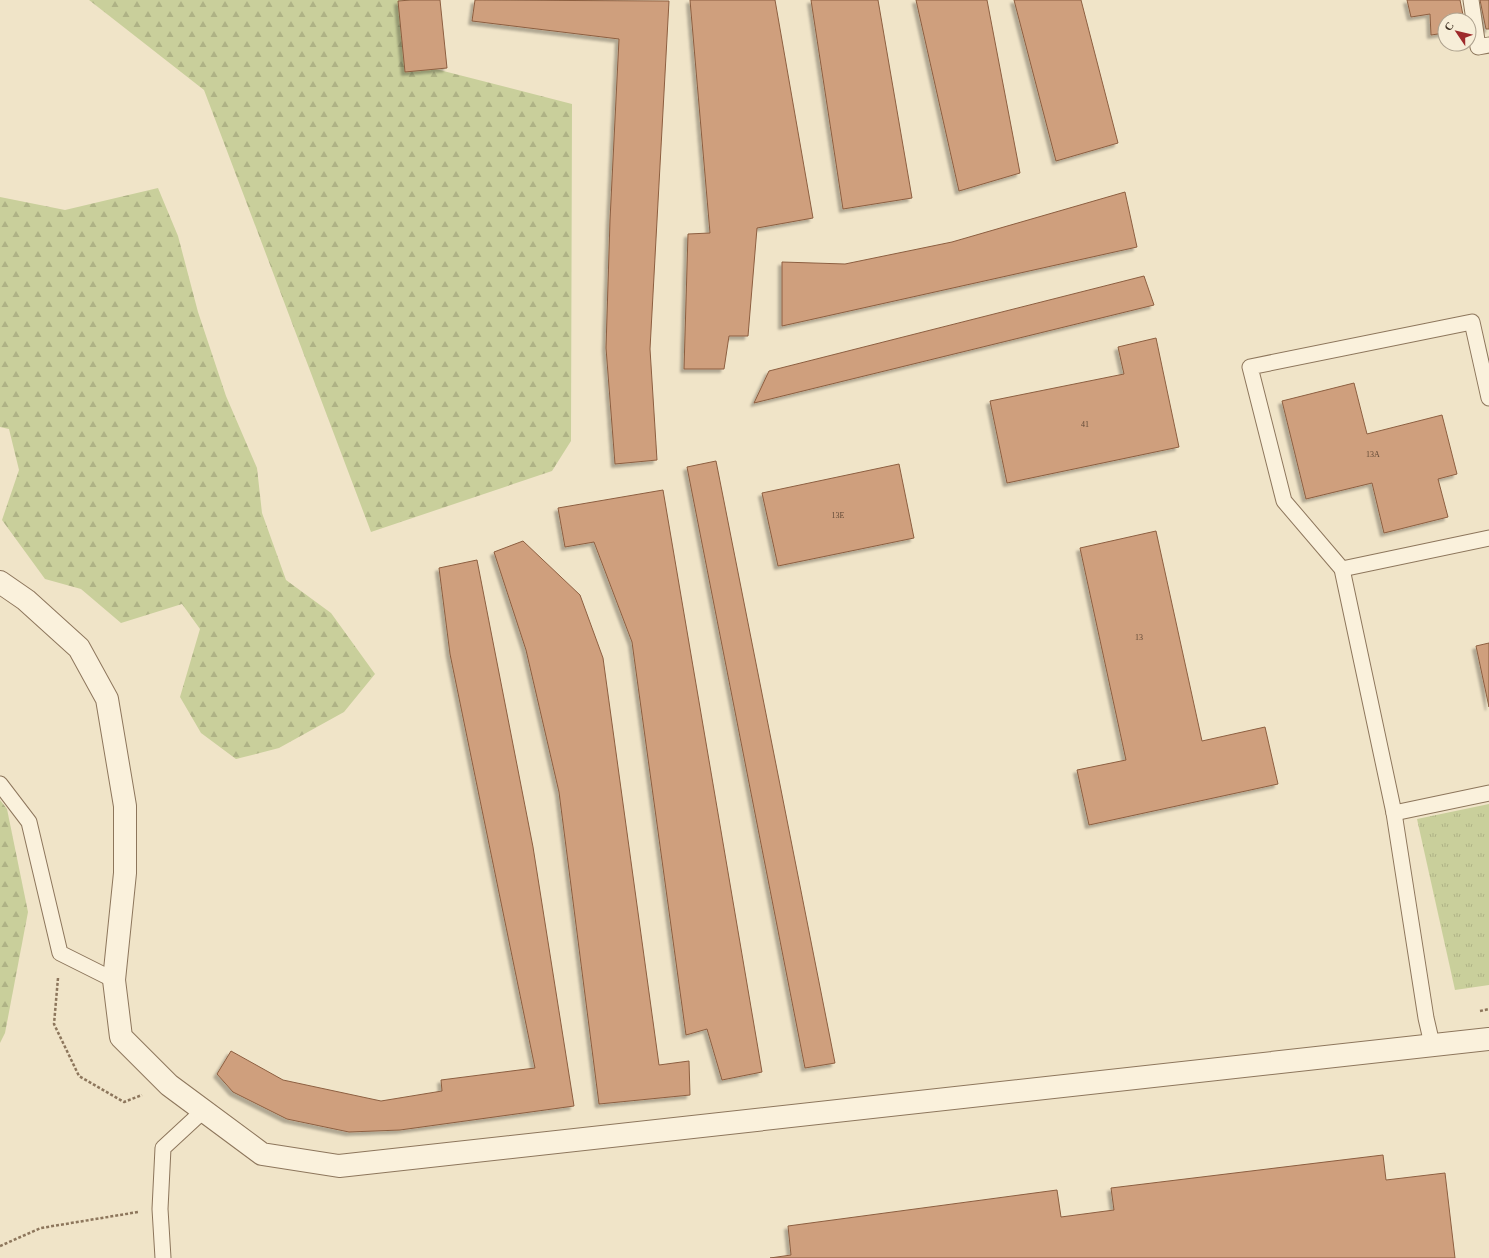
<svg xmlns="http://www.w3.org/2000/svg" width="1489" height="1258" font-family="Georgia,serif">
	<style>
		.grass { fill: url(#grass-tufts) }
		.forest { fill: url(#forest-firs) }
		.building { fill: #cf9f7d; stroke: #8d5f41; filter: url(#shadow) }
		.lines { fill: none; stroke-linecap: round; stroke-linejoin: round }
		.lane-casing { stroke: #8d765c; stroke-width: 17 }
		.street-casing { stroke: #8d765c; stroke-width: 24 }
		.path { stroke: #8d765c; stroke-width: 2.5; stroke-dasharray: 3 2; stroke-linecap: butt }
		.lane { stroke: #faf1dc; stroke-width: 15 }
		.street { stroke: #faf1dc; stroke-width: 22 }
		.labels { text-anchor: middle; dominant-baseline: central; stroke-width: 3; stroke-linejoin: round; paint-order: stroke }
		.number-label { font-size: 8px; fill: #624a37 }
	</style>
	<defs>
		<pattern id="grass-tufts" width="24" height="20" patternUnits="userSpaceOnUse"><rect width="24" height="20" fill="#c9cf9b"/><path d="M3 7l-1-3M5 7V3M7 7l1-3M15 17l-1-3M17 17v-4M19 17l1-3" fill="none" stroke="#aeb285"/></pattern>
		<pattern id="forest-firs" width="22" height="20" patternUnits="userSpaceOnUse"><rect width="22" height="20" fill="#c9cf9b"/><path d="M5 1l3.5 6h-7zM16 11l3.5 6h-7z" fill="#aeb285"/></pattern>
		<filter id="shadow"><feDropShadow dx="-3.5" dy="3.5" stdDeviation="1" flood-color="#0004"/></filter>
	</defs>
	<rect width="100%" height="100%" fill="#f0e4c8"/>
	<path class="grass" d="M1489,804v181l-34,5 -38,-171z"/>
	<g class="forest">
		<path d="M89,0h326l-3,63 160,41 -1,337 -19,30 -181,61 -167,-442z"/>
		<path d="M158,188l20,48 20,76 28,84 31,72 5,45 24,67 45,33 44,61 -31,38 -65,36 -43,11 -35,-26 -21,-36 20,-68 -18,-25 -61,19 -40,-34 -36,-10 -43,-59 17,-50 -10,-41 -9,-2v-230l65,13z"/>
		<path d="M0,800l7,9 21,103 -23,121 -5,10z"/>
	</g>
	<g class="building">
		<path d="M411,0h29l7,68 -42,4 -7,-71z"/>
		<path d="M475,0l194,1 -19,348 7,111 -42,4 -9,-116 4,-128 9,-181 -147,-18z"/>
		<path d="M690,0h85l38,218 -56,10 -9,108h-19l-5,33h-40l4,-135 22,-1z"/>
		<path d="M811,0h67l34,198 -69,11z"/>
		<path d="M916,0h71l33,173 -61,18z"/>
		<path d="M1014,0h67l37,143 -62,18z"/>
		<path d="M1407,0h53l4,20h-19v13l-14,2 -1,-21 -19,3z"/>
		<path d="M1480,0h9v29h-3z"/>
		<path d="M1125,192l12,55 -355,79v-64l63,2 107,-22z"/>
		<path d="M1144,276l10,29 -400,98 15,-32z"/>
		<path d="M1156,338l23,109 -172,36 -17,-82 134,-27 -6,-27z"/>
		<path d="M1354,383l13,51 75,-19 15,59 -19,5 10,38 -64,16 -12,-50 -66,16 -24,-98z"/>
		<path d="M716,461l119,602 -30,5 -118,-601z"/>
		<path d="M899,464l15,74 -136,28 -16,-73z"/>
		<path d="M663,490l99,582 -40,8 -15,-51 -21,6 -54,-393 -38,-100 -29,5 -7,-39z"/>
		<path d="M1156,531l46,210 63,-14 13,57 -189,41 -12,-55 49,-10 -46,-212z"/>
		<path d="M523,541l57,54 23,63 56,407 30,-4 1,34 -91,9 -40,-312 -33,-142 -32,-98z"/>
		<path d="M477,560l56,287 41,259 -174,24 -51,2 -62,-13 -54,-27 -16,-18 14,-23 52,29 98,21 61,-10 -1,-11 94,-12 -85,-414 -11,-86z"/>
		<path d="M1489,643v64l-13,-61z"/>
		<path d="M1383,1155l3,25 59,-7 10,85h-685l21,-3 -3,-29 269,-36 4,27 53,-7 -3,-22z"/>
	</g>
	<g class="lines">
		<defs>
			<g id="lane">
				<path d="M1471,0l7,47 11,-2"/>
				<path d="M1342,569l147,-31"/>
				<path d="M0,784l29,38 31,131 54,27"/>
				<path d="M1394,813l95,-20"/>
				<path d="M1432,1044l-6,-26 -32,-205 -52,-244 -58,-68 -34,-134 222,-45 17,76"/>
				<path d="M163,1258l-3,-49 3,-61 40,-37"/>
			</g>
			<path id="street" d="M0,582l26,18 53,48 28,51 18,107v67l-11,107 7,57 48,48 93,69 77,12 1150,-127"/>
		</defs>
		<use href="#lane" class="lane-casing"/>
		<use href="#street" class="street-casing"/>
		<g class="path">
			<path d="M58,978l-4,46 25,52 45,26 18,-7"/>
			<path d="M1480,1011l9,-2"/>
			<path d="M0,1246l41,-18 97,-16"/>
		</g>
		<use href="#lane" class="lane"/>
		<use href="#street" class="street"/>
	</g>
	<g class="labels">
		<g class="number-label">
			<text x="1085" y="424">41</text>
			<text x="1373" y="454">13А</text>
			<text x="838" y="515">13Е</text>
			<text x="1139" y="637">13</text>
		</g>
	</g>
	<g transform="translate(1457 32) rotate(305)"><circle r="19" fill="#f7eed8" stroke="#ada18e"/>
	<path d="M0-3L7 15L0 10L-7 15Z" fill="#9e2a2b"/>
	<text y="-6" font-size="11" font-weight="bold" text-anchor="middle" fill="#3d2e20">С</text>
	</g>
</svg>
